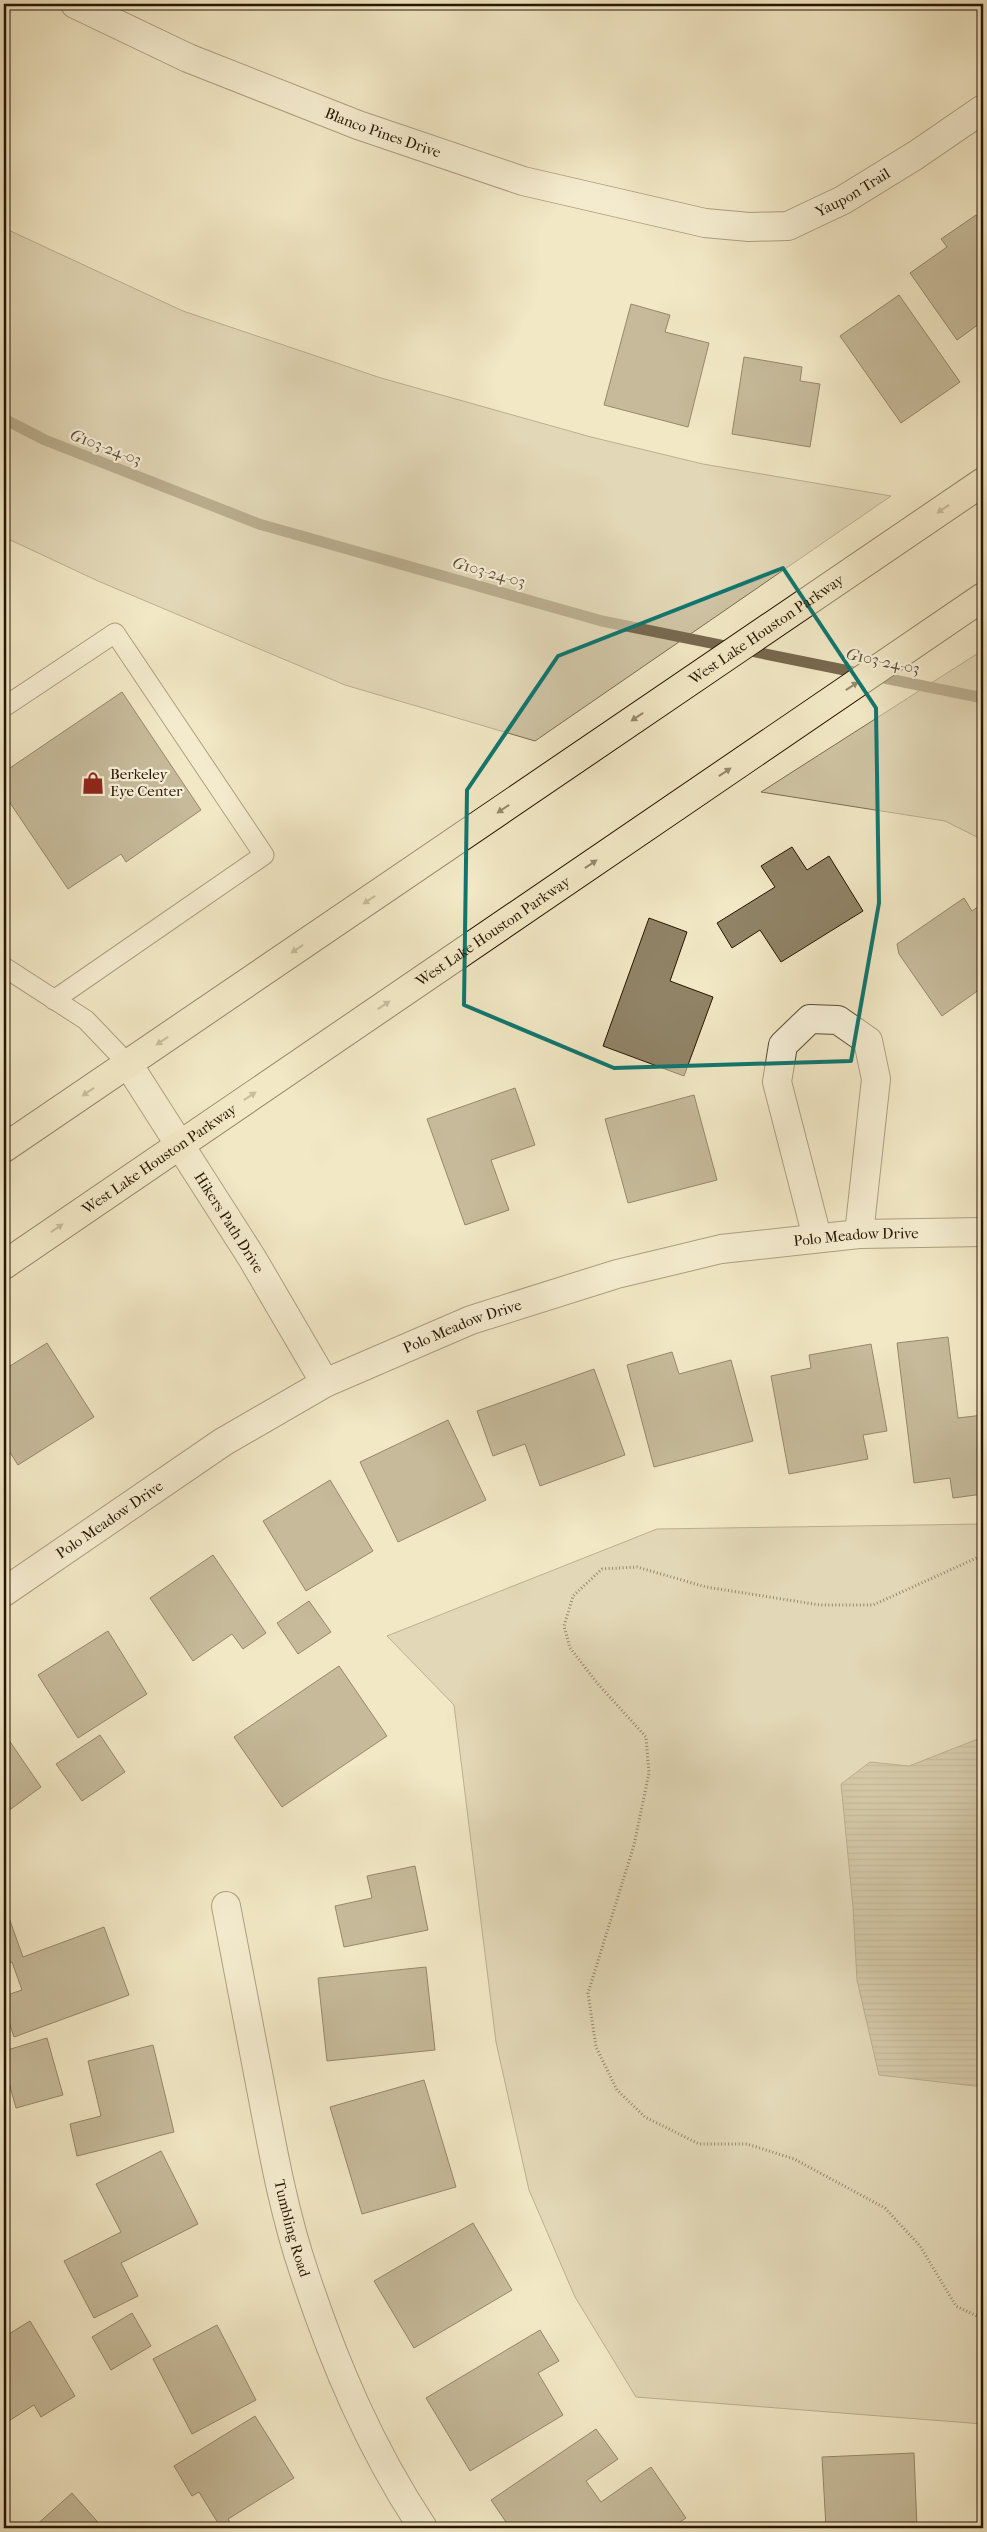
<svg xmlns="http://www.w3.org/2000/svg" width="987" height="2532" font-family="'IM FELL French Canon',serif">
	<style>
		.green { fill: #cfc4a4; stroke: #7a6c52 }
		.water { fill: url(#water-rules); stroke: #77684e }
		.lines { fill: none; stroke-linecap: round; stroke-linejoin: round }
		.stream { stroke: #77684e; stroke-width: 11 }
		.building { fill: #908366; stroke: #261500 }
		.service-casing { stroke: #594a31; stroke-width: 21 }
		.minor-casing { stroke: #594a31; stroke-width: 30 }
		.primary-casing { stroke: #261500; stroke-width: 30 }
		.path { stroke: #261500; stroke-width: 3; stroke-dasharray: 1 2.5; stroke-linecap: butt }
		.service { stroke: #f7f0d9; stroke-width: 19 }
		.minor { stroke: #f7f0d9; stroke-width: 28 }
		.primary { stroke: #f2e8c5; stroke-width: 28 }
		.oneway { fill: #96896c }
		.marked { fill: none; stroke: #0f766e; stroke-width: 4; stroke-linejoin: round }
		.labels { text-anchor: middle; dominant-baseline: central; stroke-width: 4.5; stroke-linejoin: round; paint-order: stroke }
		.street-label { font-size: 15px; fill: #261500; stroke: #f7f0d9 }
		.poi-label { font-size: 15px; fill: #261500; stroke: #f7f0d9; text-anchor: start }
		.water-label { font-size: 16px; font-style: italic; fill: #5c4d34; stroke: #f7f0d9 }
	</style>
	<defs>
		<pattern id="water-rules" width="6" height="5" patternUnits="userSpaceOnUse" patternTransform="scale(1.25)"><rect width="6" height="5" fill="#ada082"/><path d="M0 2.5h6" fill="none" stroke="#8d8168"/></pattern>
	</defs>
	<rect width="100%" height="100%" fill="#f2e8c5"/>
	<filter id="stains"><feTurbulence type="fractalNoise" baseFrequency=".004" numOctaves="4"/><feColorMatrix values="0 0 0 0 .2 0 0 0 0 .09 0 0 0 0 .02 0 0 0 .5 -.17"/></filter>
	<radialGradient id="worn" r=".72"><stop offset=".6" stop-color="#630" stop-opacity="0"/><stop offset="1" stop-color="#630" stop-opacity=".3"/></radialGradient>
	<g class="green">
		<path d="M4,228l179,83 198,67 210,59 112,27 188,32 -356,245 -190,-56 -247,-104 -94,-44z"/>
		<path d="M983,650v190l-38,-19 -184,-29z"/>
		<path d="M983,1524v900l-347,-27 -61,-100 -46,-107 -33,-148 -42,-337 -67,-69 270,-107z"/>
	</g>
	<path class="water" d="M983,1737v350l-104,-12 -22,-95 -4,-73 -12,-123 29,-22 39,4z"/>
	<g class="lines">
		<path class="stream" d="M4,419l41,21 214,84 343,97 381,77"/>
	</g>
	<g class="building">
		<path d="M976,215l7,10v96l-26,19 -47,-67 37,-26 -6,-8z"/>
		<path d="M899,295l61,87 -59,41 -61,-87z"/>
		<path d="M631,304l39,11 -5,17 44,11 -21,84 -84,-22z"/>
		<path d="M744,357l58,10 -2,14 20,3 -10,63 -78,-13z"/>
		<path d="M122,692l79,118 -75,52 -5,-8 -53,35 -64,-95v-22z"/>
		<path d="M792,847l15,23 22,-14 34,55 -82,51 -21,-32 -28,18 -15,-25 58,-36 -14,-21z"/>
		<path d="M964,898l8,13 11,-8v84l-41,29 -43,-62 -2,-10z"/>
		<path d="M649,918l38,14 -17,49 43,16 -29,79 -81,-30z"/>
		<path d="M515,1088l20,57 -44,15 18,50 -44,15 -38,-106z"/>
		<path d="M694,1095l23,85 -89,23 -23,-84z"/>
		<path d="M948,1337l10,81 25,-3v79l-30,4 -3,-20 -36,5 -17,-140z"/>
		<path d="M47,1343l47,74 -76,48 -14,-22v-86l6,9z"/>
		<path d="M871,1344l16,87 -24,4 5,24 -79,15 -18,-98 40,-8 -2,-13z"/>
		<path d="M672,1352l7,22 52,-14 22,81 -99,26 -27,-102z"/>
		<path d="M594,1369l31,86 -85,31 -15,-42 -32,12 -16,-45z"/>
		<path d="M448,1420l38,80 -88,42 -38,-80z"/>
		<path d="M330,1480l43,71 -67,40 -43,-70z"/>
		<path d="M213,1555l53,78 -23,16 -11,-15 -39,27 -43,-63z"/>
		<path d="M309,1601l22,31 -33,22 -21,-31z"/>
		<path d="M108,1631l39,63 -69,44 -40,-63z"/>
		<path d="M339,1666l48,70 -105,71 -48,-70z"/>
		<path d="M4,1733l37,54 -37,27z"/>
		<path d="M100,1735l25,37 -43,29 -26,-37z"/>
		<path d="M415,1866l13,64 -84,17 -9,-41 37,-8 -5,-22z"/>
		<path d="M4,1904l19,53 81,-30 25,68 -115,42 -10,-29v-12l18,-6 -10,-28 -8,3z"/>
		<path d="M426,1967l9,83 -108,11 -9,-83z"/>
		<path d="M47,2038l16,57 -47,13 -12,-43v-14z"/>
		<path d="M153,2045l21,87 -97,24 -7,-32 31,-8 -13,-55z"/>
		<path d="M424,2080l32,107 -94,27 -32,-107z"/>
		<path d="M161,2151l37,73 -77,39 17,33 -44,22 -30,-57 57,-29 -25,-48z"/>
		<path d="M473,2223l39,67 -98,58 -40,-67z"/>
		<path d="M132,2313l19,33 -40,24 -19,-33z"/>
		<path d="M30,2321l45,75 -34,21 -7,-12 -30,19v-87z"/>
		<path d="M217,2325l39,75 -64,34 -39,-75z"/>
		<path d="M540,2330l19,31 -21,12 25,42 -93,56 -44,-73z"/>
		<path d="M255,2416l39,62 -66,41 5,9h-12l-22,-36 -7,4 -18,-30z"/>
		<path d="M596,2429l22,30 -32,22 15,21 50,-35 35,51 -15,10h-161l-19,-28z"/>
		<path d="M914,2453l3,75h-50v-2l-41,2 -4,-71z"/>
		<path d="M72,2493l31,35h-70z"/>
	</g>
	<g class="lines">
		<defs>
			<g id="service">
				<path d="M4,707l111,-74 149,222 -210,145"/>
				<path d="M4,967l82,53 42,44"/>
			</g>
			<g id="minor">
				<path id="s1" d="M75,4l113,54 170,67 165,56 182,42 44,4 39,-1 55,-26 73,-45 67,-46"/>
				<path id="s2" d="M128,1064l124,194 73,125"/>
				<path d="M817,1237l-40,-155 6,-37 27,-26 28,1 30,21 8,38 -17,155"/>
				<path id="s3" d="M4,1592l219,-150 102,-59 146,-63 146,-46 104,-25 138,-15 124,-2"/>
				<path id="s4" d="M226,1906c12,65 25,129 37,193 11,58 22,117 41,173 30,91 66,176 119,256"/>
			</g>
			<g id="primary">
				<path id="s5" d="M4,1148l979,-666"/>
				<path id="s6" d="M4,1265l979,-668"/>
			</g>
		</defs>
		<use href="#service" class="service-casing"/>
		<use href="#minor" class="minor-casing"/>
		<use href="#primary" class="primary-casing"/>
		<path class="path" d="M983,1555l-110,50h-53l-114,-18 -69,-20 -35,2 -29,27 -9,30 6,22 28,36 48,53 3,36 -15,72 -46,148 8,54 21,43 28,27 54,27h48l47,15 91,49 35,38 36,60 27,13"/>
		<use href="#service" class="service"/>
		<use href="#minor" class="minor"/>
		<use href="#primary" class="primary"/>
	</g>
	<defs><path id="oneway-solid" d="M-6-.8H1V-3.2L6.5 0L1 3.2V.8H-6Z" transform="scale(1.25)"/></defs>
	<g class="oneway">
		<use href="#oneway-solid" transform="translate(943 509) rotate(146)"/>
		<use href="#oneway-solid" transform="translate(852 686) rotate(-34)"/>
		<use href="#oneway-solid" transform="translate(637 717) rotate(146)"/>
		<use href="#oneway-solid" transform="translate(725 772) rotate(-34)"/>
		<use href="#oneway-solid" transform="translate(503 809) rotate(146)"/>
		<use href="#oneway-solid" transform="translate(591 864) rotate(-34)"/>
		<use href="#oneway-solid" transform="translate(369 900) rotate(146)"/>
		<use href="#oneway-solid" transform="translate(297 949) rotate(146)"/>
		<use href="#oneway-solid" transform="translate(384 1005) rotate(-34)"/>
		<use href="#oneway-solid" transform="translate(162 1041) rotate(146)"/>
		<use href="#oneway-solid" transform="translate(88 1092) rotate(146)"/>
		<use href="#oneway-solid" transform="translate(250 1096) rotate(-34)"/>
		<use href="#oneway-solid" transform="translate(57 1228) rotate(-34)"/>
	</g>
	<path d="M0 0H987V2532H0ZM783,568l93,140 3,195 -28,158 -237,7 -150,-63 3,-215 91,-134z" fill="#f2e8c5" fill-opacity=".55" fill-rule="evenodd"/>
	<path class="marked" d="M783,568l93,140 3,195 -28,158 -237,7 -150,-63 3,-215 91,-134z"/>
	<defs>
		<symbol id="shop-bare" viewBox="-9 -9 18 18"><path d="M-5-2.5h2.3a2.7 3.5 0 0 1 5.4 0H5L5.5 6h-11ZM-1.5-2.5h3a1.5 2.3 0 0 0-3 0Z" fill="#8f2418" stroke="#f7f0d9" stroke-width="2.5" paint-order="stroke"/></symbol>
	</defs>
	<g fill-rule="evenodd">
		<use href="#shop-bare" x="77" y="767" width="32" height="32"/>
	</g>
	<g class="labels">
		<g class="street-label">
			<text stroke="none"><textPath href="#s1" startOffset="334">Blanco Pines Drive</textPath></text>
			<text stroke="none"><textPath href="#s1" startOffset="825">Yaupon Trail</textPath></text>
			<text stroke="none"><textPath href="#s5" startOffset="922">West Lake Houston Parkway</textPath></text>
			<text stroke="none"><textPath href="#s6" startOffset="592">West Lake Houston Parkway</textPath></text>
			<text stroke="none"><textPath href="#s6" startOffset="188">West Lake Houston Parkway</textPath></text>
			<text stroke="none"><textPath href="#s2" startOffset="188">Hikers Path Drive</textPath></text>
			<text stroke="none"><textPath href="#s3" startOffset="938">Polo Meadow Drive</textPath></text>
			<text stroke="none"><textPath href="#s3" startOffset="532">Polo Meadow Drive</textPath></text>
			<text stroke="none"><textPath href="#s3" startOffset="128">Polo Meadow Drive</textPath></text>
			<text stroke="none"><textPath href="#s4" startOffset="329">Tumbling Road</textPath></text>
		</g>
		<g class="poi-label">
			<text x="110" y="774">Berkeley<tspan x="110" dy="17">Eye Center</tspan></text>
		</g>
		<g class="water-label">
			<text transform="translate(106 447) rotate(21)">G103-24-03</text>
			<text transform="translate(489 572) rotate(16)">G103-24-03</text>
			<text transform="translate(883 661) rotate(12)">G103-24-03</text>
		</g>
	</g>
	<rect width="987" height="2532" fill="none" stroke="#f2e8c5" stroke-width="20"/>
	<rect x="5" y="5" width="977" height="2522" fill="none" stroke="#261500" stroke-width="2.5"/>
	<rect x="10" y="10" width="967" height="2512" fill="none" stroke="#261500"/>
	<rect width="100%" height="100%" filter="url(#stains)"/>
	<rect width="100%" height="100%" fill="url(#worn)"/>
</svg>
